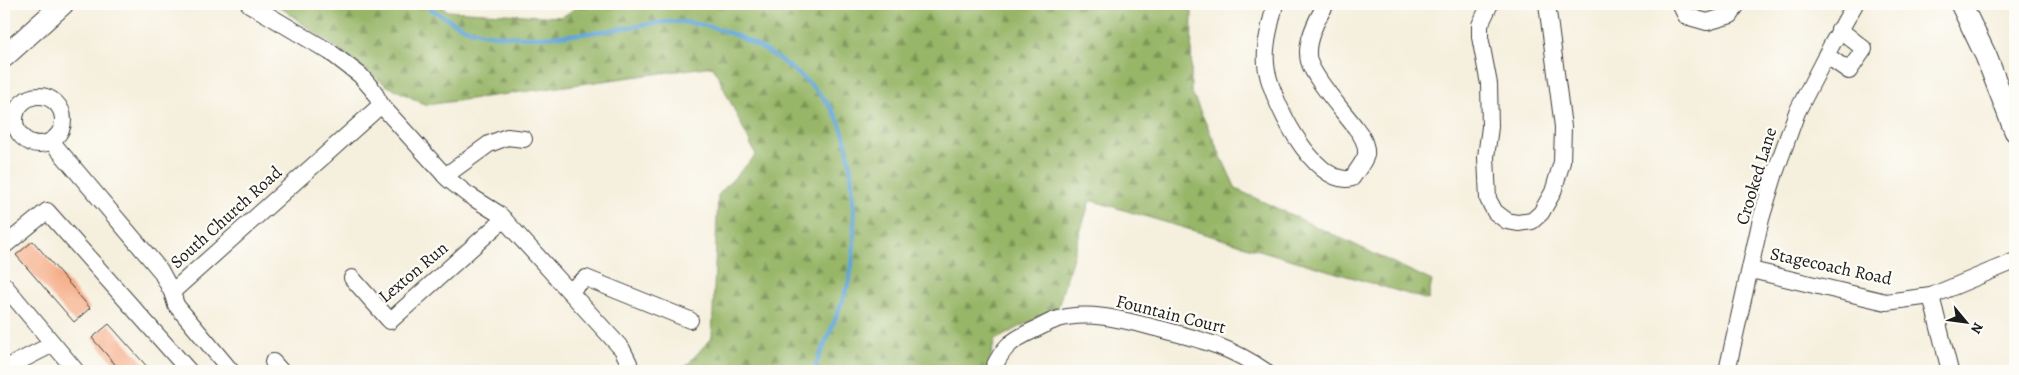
<svg xmlns="http://www.w3.org/2000/svg" width="2019" height="375" font-family="Alegreya,serif">
	<style>
		.forest { fill: url(#forest-firs); stroke: #5a6942 }
		.lines { fill: none; stroke-linecap: round; stroke-linejoin: round }
		.stream { stroke: #5ea4d4; stroke-width: 4.5 }
		.building { fill: #f5a881 }
		.minor-casing { stroke: #3d3c39; stroke-width: 18 }
		.major-casing { stroke: #3d3c39; stroke-width: 23 }
		.minor { stroke: #fff; stroke-width: 16 }
		.major { stroke: #fff; stroke-width: 21 }
		.labels { text-anchor: middle; dominant-baseline: central; stroke-width: 4.5; stroke-linejoin: round; paint-order: stroke }
		.street-label { font-size: 18px; fill: #1c1c1c; stroke: #fdfcf7 }
	</style>
	<defs>
		<pattern id="forest-firs" width="22" height="20" patternUnits="userSpaceOnUse" patternTransform="scale(1.25)"><rect width="22" height="20" fill="#97b668"/><path d="M5 1l3.5 6h-7zM16 11l3.5 6h-7z" fill="#7a9355"/></pattern>
	</defs>
	<rect width="100%" height="100%" fill="#fdfcf7"/>
	<filter id="ink" filterUnits="userSpaceOnUse"><feTurbulence type="fractalNoise" baseFrequency=".02" numOctaves="2"/><feDisplacementMap in="SourceGraphic" scale="10" xChannelSelector="R" yChannelSelector="G"/><feConvolveMatrix kernelMatrix="1 2 1 2 8 2 1 2 1" color-interpolation-filters="sRGB"/></filter>
	<filter id="wash" filterUnits="userSpaceOnUse"><feTurbulence type="fractalNoise" baseFrequency=".0096" numOctaves="4" result="noise"/><feDisplacementMap in="SourceGraphic" scale="20" xChannelSelector="R" yChannelSelector="G"/><feGaussianBlur stdDeviation="1.12" result="paint"/><feColorMatrix in="noise" values="0 0 0 0 0 0 0 0 0 0 0 0 0 0 0 0 0 1.4 0 .05"/><feComposite in="paint" operator="in"/></filter>
	<g filter="url(#wash)">
		<rect width="100%" height="100%" fill="#f5efdd"/>
		<path class="forest" d="M276,4h163l9,7 114,6 20,-13h610l-1,87 45,98 196,92 -4,19 -338,-100 -32,107 -63,33 -8,31h-305l30,-34 6,-142 38,-40 -43,-89 -287,39 -40,-20z"/>
		<g class="lines">
			<path class="stream" d="M423,4c13,8 28,18 42,24 40,15 105,8 147,2 23,-4 48,-9 71,-8 37,3 75,21 104,43 21,16 44,36 54,62 13,33 18,122 7,157 -9,30 -23,59 -35,87"/>
		</g>
		<g id="blocks">
			<g class="building">
				<path d="M33,241l57,67 -16,14 -58,-67z"/>
				<path d="M109,324l42,47h-30l-29,-33z"/>
			</g>
		</g>
	</g>
	<g filter="url(#ink)">
		<use href="#blocks" fill-opacity="0" stroke="#3d3c39" stroke-width="1"/>
		<g class="lines">
			<defs>
				<g id="minor">
					<path d="M249,4l81,48 30,23 13,15 8,15 67,74 19,15 32,20 70,77 53,58 7,14 -2,8"/>
					<path d="M1275,4c-4,19 -11,40 -9,60 2,30 48,125 86,114 4,-6 12,-16 14,-23 1,-10 -5,-21 -11,-28 -12,-16 -41,-48 -46,-66 -5,-18 8,-42 17,-57"/>
					<path d="M1490,4l-10,21v12l9,47 1,43 -4,30 2,42 7,13 12,9 11,2 14,-2 9,-8 12,-21 9,-30 1,-35 -16,-123"/>
					<path d="M1680,4l6,12 21,6 24,-7 6,-11"/>
					<path d="M1826,55l23,16 15,-22 -25,-20"/>
					<circle cx="39" cy="120" r="24"/>
					<path d="M51,141l109,129 12,22"/>
					<path d="M445,176l44,-32 18,-7 17,2"/>
					<path d="M4,246l43,-35 142,160"/>
					<path d="M1751,270l135,32 45,-6 84,-35"/>
					<path d="M352,278l38,43 114,-102"/>
					<path d="M4,285l72,86"/>
					<path d="M569,291l17,-13 104,42"/>
					<path d="M1931,296l19,75"/>
					<path d="M273,362l8,9"/>
					<path d="M4,369l49,-25"/>
					<path d="M231,371l-55,-66 -4,-13 209,-187"/>
					<path d="M992,371c11,-24 18,-30 42,-41 7,-3 13,-7 21,-10 34,-11 72,1 105,9 42,11 69,17 105,42"/>
					<path d="M1727,371l34,-152 14,-46 22,-61 34,-66 24,-42"/>
				</g>
				<g id="major">
					<path d="M1961,4l25,52 29,75"/>
					<path d="M4,57l59,-53"/>
				</g>
			</defs>
			<use href="#minor" class="minor-casing"/>
			<use href="#major" class="major-casing"/>
			<use href="#minor" class="minor"/>
			<use href="#major" class="major"/>
		</g>
	</g>
	<g class="labels">
		<g class="street-label">
			<text transform="translate(1756 176) rotate(-73)">Crooked Lane</text>
			<text transform="translate(226 217) rotate(-42)">South Church Road</text>
			<text transform="translate(1831 266) rotate(12)">Stagecoach Road</text>
			<text transform="translate(413 272) rotate(-40)">Lexton Run</text>
			<text transform="translate(1171 314) rotate(14)">Fountain Court</text>
		</g>
	</g>
	<rect width="2019" height="375" fill="none" stroke="#fdfcf7" stroke-width="20"/>
	<g transform="translate(1966 322) rotate(119)" stroke="#fdfcf7" stroke-width="4" paint-order="stroke">
	<path d="M0-4L9 19L0 12L-9 19Z" fill="#1c1c1c"/>
	<text y="-8" font-size="14" font-weight="bold" text-anchor="middle" fill="#1c1c1c">N</text>
	</g>
</svg>
